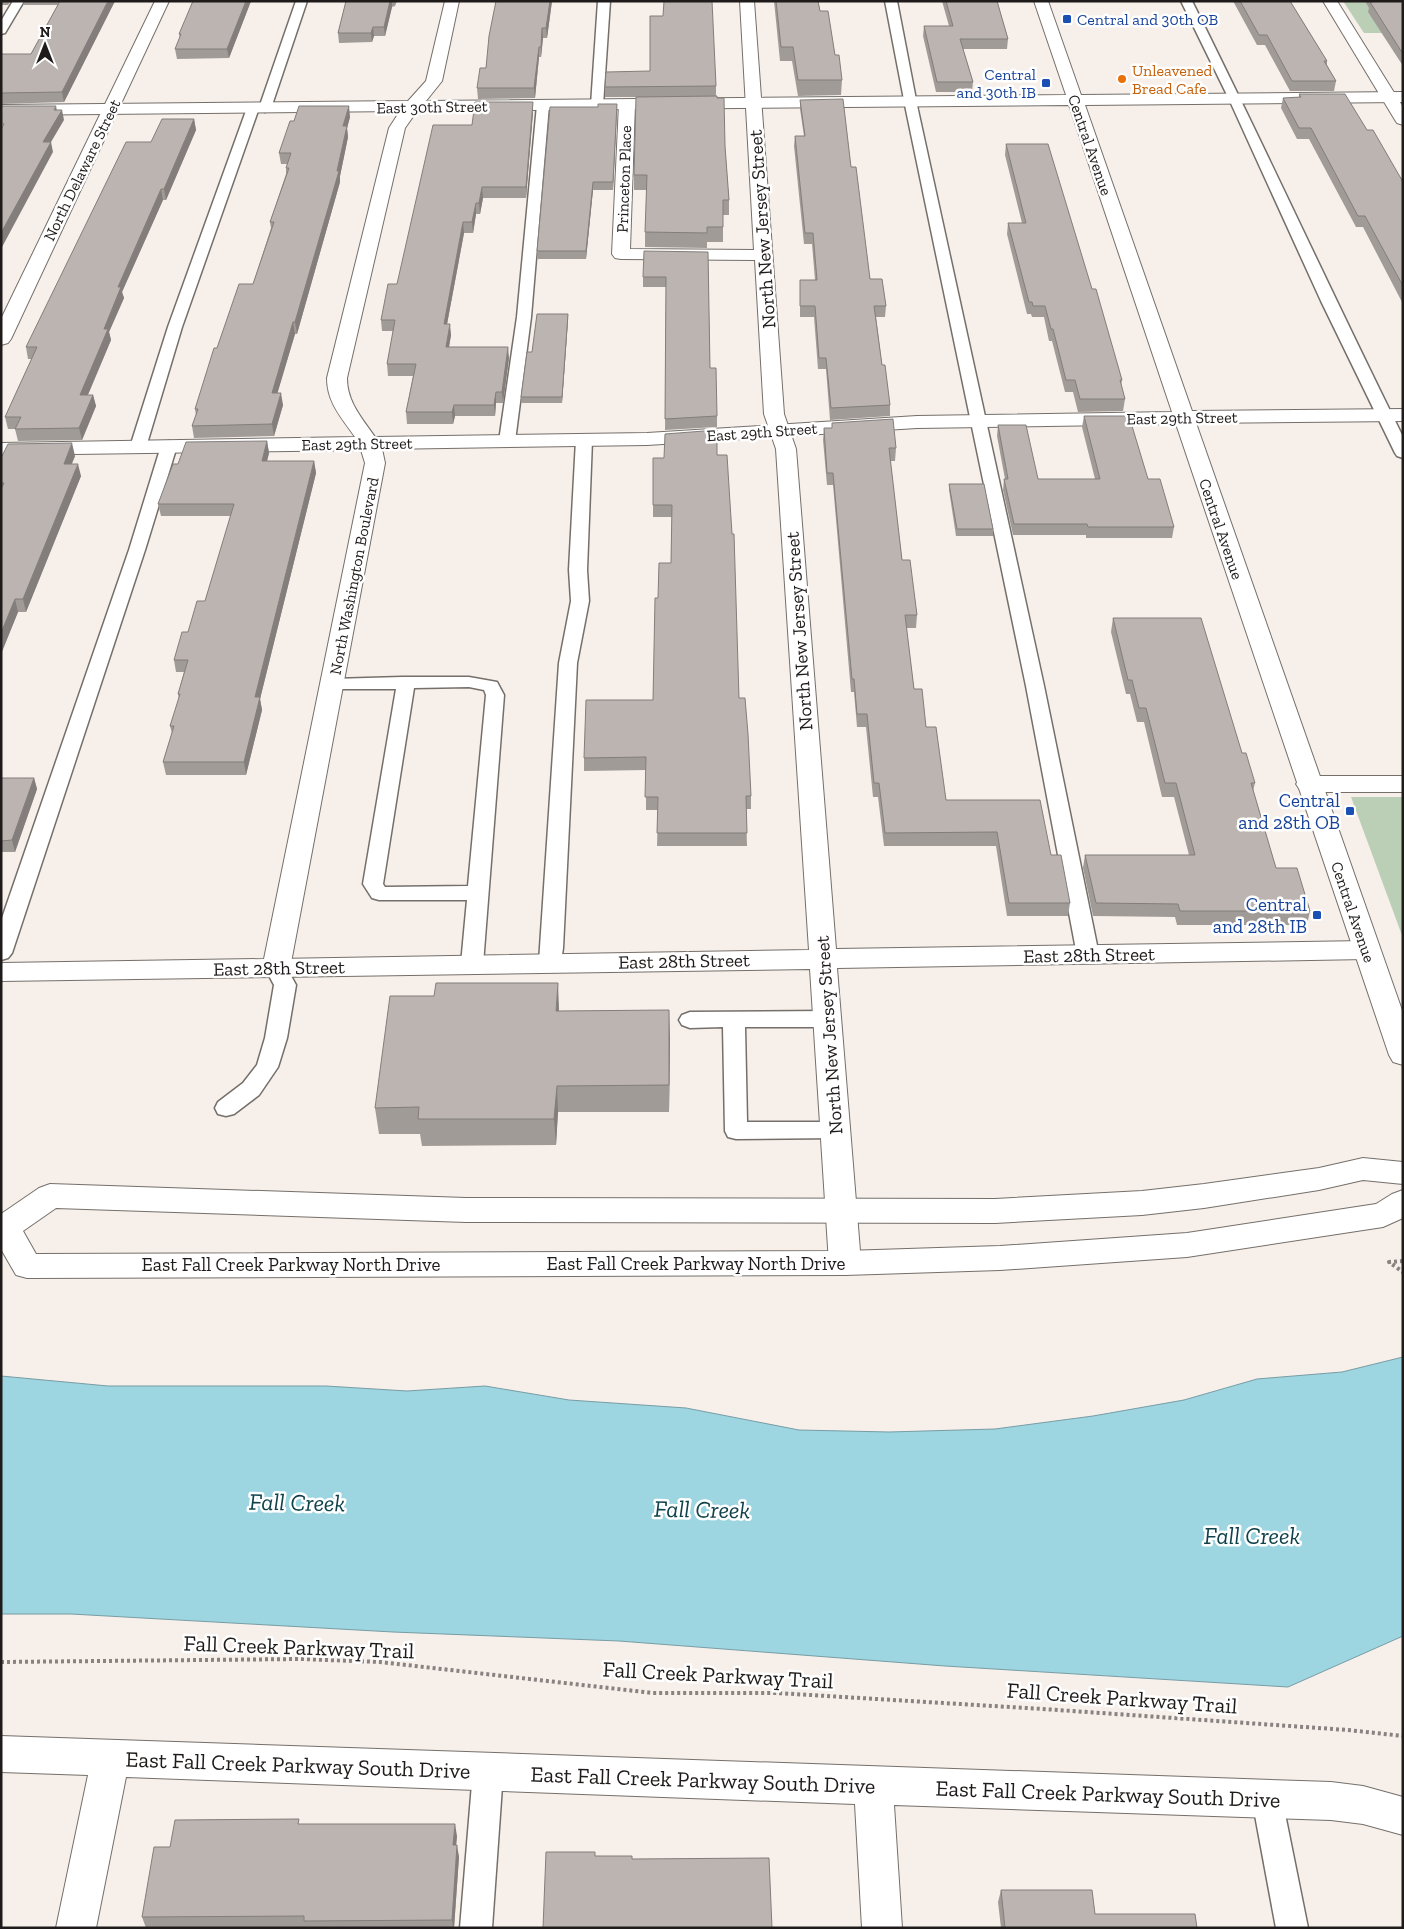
<svg xmlns="http://www.w3.org/2000/svg" width="1404" height="1929" font-family="'Zilla Slab',serif">
	<style>
		.green { fill: #bacfb5 }
		.water { fill: #9dd5e0; stroke: #779da5 }
		.lines { fill: none; stroke-linecap: round; stroke-linejoin: round }
		.lane-casing { stroke: #756f6a; stroke-width: 3 }
		.street-casing { stroke: #756f6a; stroke-width: 2 }
		.secondary-casing { stroke: #756f6a; stroke-width: 2 }
		.path { stroke: #888380; stroke-width: 4; stroke-dasharray: 3 3; stroke-linecap: butt }
		.lane { fill: #fff; fill-rule: evenodd }
		.street { fill: #fff; fill-rule: evenodd }
		.secondary { fill: #fff; fill-rule: evenodd }
		.wall { fill: #a19b97 }
		.shaded-wall { fill: #837e7b }
		.building { fill: #bbb4b0; stroke: #837e7b }
		.transit-dot { fill: #1a4fb4; stroke: #fff; stroke-width: 2 }
		.food-dot { fill: #e8710a; stroke: #fff; stroke-width: 2 }
		.labels { text-anchor: middle; dominant-baseline: central; stroke-width: 5; stroke-linejoin: round; paint-order: stroke }
		.far-transit-label { font-size: 16px; fill: #164399; stroke: #fff; text-anchor: start }
		.far-food-label { font-size: 16px; fill: #c56008; stroke: #fff; text-anchor: start }
		.far-street-label { font-size: 16px; fill: #1e1b1a; stroke: #fff }
		.street-label { font-size: 19px; fill: #1e1b1a; stroke: #fff }
		.transit-label { font-size: 19px; fill: #164399; stroke: #fff; text-anchor: end }
		.near-street-label { font-size: 22px; fill: #1e1b1a; stroke: #fff }
		.near-water-label { font-size: 24px; font-style: italic; fill: #10424b; stroke: #fff }
	</style>
	<rect width="100%" height="100%" fill="#f6efea"/>
	<g class="green">
		<path d="M1343,1h60v32h-39z"/>
		<path d="M1351,797h52v141z"/>
	</g>
	<path class="water" d="M1403,1357v279l-115,51 -343,-21 -326,-25 -226,-9 -322,-18h-70v-238l107,10h218l81,5 78,-5 84,14 117,8 113,22 90,2 106,-3 98,-13 91,-16 73,-21 85,-7z"/>
	<g class="lines">
		<defs>
			<g id="lane">
				<path d="M13,1h11l-19,32 -4,1v-13z"/>
				<path d="M296,1h11l-36,107 -6,4 -6,-4 -77,219 -36,120 -2,3h-12l-2,-3 38,-120 79,-219 6,-4 6,4z"/>
				<path d="M598,1h12l-7,104 -6,4 -6,-4z"/>
				<path d="M885,1h12l21,109 126,576 55,269 -4,5 -7,2 -7,-2 -4,-5 -51,-269 -120,-576z"/>
				<path d="M1181,1h11c72,144 139,291 211,436v21l-6,-2 -2,-3 -74,-152 -92,-202z"/>
				<path d="M543,101l6,4 -18,212 -16,124 -2,3h-12l-2,-3 18,-124 20,-212z"/>
				<path d="M584,435l6,2 2,3 -5,130 2,31 -12,62 -14,285 -2,14 -3,5 -8,2 -8,-2 -3,-5 20,-299 12,-62 -2,-31 7,-130 2,-3z"/>
				<path d="M169,441l6,2 2,3 -32,104 -133,403 -4,5 -7,2v-39l128,-371 32,-104 2,-3z"/>
				<path d="M402,677h67l28,5 7,13 -21,269 -3,5 -8,2 -8,-2 -3,-5 6,-64h-88l-7,-2 -9,-14 33,-195h-64l-6,-1 -3,-4 3,-4 6,-1zM469,687l15,3 2,5 -18,191 -83,1 -2,-3 31,-196z"/>
				<path d="M276,961l8,2 12,22 -9,53 -9,29 -19,28 -25,19 -8,2 -8,-2 -3,-6 3,-6 25,-19 14,-18 8,-27 9,-53 -9,-17 3,-5z"/>
				<path d="M827,1011l8,3 3,5 -3,5 -8,3h-82l2,95h89l8,2 3,6 -3,6 -8,2 -100,1 -8,-2 -3,-6 -2,-104 -33,1 -8,-3 -3,-5 3,-5 8,-3z"/>
				<path d="M488,1758l11,4 4,10 -11,156h-32l13,-156 4,-10z"/>
				<path d="M1267,1785l11,4 4,10 26,129h-32l-24,-129 4,-10z"/>
			</g>
			<g id="street">
				<path d="M155,1h14l-158,338 -3,4 -7,2v-26z"/>
				<path d="M740,1h14l30,413 12,35 40,500 530,-8 10,2 4,7 -4,7 -10,2 -529,9 24,295 -5,9 -11,3 -11,-3 -5,-9 -19,-294 -534,8 -10,-2 -4,-7 4,-7 10,-2 533,-9 -33,-501 -12,-35 -9,-154 -134,-1 -6,-1 -3,-4 7,-150 2,-3h12l2,3 -5,145 124,1z"/>
				<path d="M1323,1h14l66,106v18l-6,-2 -2,-3z"/>
				<path d="M1309,776h94v16h-94l-9,-2 -4,-6 4,-6z"/>
				<path d="M1,1736l1330,46 32,4 40,11v38l-40,-11 -32,-4 -437,-15 8,123h-40l-7,-124 -729,-27 -30,151h-40l32,-153 -87,-3z"/>
			</g>
			<g id="secondary">
				<path d="M445,1h14l-17,80 -16,20 640,-6 -32,-94h14l33,94 322,-3v10l-318,3 107,306 211,-2v12l-207,2 207,590v52l-10,-3 -4,-7 -213,-631 -259,4 -270,17 -265,4 3,14 -95,505 -4,7 -10,2 -275,4v-18l263,-4 101,-496 -4,-13 -360,5v-12l354,-6c-13,-19 -28,-34 -28,-59l62,-250 11,-17 -399,4v-10l407,-4 18,-20zM1069,105l103,307 -255,4 -270,17 -272,4c-13,-19 -28,-35 -28,-59l58,-250 12,-17z"/>
				<path d="M1363,1158l40,4v22l-40,-4 -44,10 -115,18 -62,7 -147,8 -529,-1 -410,-14 -33,23 13,23 809,-3 155,-5 187,-13 189,-29 16,-10 11,-4v28l-20,9 -196,30 -187,13 -155,5 -818,3 -11,-3 -15,-26v-35l38,-26 11,-4 416,14 529,1 147,-8 62,-7 115,-16z"/>
			</g>
		</defs>
		<use href="#lane" class="lane-casing"/>
		<use href="#street" class="street-casing"/>
		<use href="#secondary" class="secondary-casing"/>
		<g class="path">
			<path d="M1403,1261l-14,1 14,10"/>
			<path d="M1,1662l300,-3 79,3 273,31h124l266,16 305,21 55,6"/>
		</g>
		<use href="#lane" class="lane"/>
		<use href="#street" class="street"/>
		<use href="#secondary" class="secondary"/>
	</g>
	<g class="wall">
		<path d="M1,1h10l-3,4h-7z"/>
		<path d="M23,1h92l-51,101 -63,2v-50h30l27,-49h-34z"/>
		<path d="M251,1l-22,57 -52,1 -2,-10 5,-11 -1,-4z"/>
		<path d="M346,1h51l-2,5 -3,1 -7,29h-11l-2,6 -33,1 -1,-10z"/>
		<path d="M496,1h56l-5,37h-4l-2,19h-2l-4,41 -57,1 -1,-11 9,-20z"/>
		<path d="M774,1h44l2,10 15,44 7,25 -1,15 -43,1 -6,-35h-12z"/>
		<path d="M942,1h55l11,38 -1,10h-44l10,33 -1,10h-36l-13,-56 1,-10h25z"/>
		<path d="M1233,1h57l37,60v4l9,16 -2,10h-44l-25,-46h-8z"/>
		<path d="M1365,1h38v65l-35,-54 1,-4z"/>
		<path d="M663,16l53,70v10l9,50 4,54v15h-6v27h-16v6l-62,-1v-15l2,-42h-13v-15l2,-78h-31v-10l45,-16z"/>
		<path d="M1299,94l68,36 36,52v122l-40,-77h-7l-47,-88h-12l-16,-31 2,-10 16,-1z"/>
		<path d="M800,100l51,67 19,112 16,27 -1,11h-9l6,48 8,40v11l-60,4 -4,-51h-8l-4,-52h-14v-37h15l-3,-36h-8l-10,-98 1,-10h9l-4,-27z"/>
		<path d="M617,104l-4,86h-20l-7,69h-48l-1,-8 61,-144z"/>
		<path d="M533,112l-7,86h-43l-3,16h-4l-3,19h-9l-17,91 4,11 -2,12 60,11 -6,45h-7l-1,13h-40l-2,8h-46l-1,-12 7,-36h-25l-1,-12 6,-33h-11l-1,-11 91,-195z"/>
		<path d="M350,117l-3,11 1,9 -8,39v6l-43,152h-2l-18,59 6,12 -9,31 -80,2 -2,-12 4,-11 -1,-6 22,-61 36,-64 18,-56 -1,-6 16,-48v-6l1,-4h-6l-2,-11 15,-32z"/>
		<path d="M194,119l2,11 -30,70h-3l-41,92 2,6 -15,34 2,8 -23,55h5l3,11 -14,34 -64,1 -3,-12h-7l-3,-12 27,-58h-4l-2,-12 125,-205z"/>
		<path d="M1006,144l86,145 30,91 -1,6 4,13 -2,12 -45,1 -5,-20h-8l-13,-51h-3l-5,-24h-12l-1,-3h-4l-20,-80 1,-11h14l-17,-68z"/>
		<path d="M708,252l2,116 7,48v11l-52,3 1,-143h-23v-10z"/>
		<path d="M568,314v6l-6,83h-40l-1,-6 11,-45z"/>
		<path d="M1084,416l64,63 26,48 -2,11h-86v-3h-73l-10,-45 1,-11h1l-8,-43 1,-11 40,54h57l-13,-52z"/>
		<path d="M832,423l64,25 -1,13h-5l12,99 15,55 -1,13h-10l8,61 12,38 20,73 105,55 19,48 -2,13h-61l-11,-70h-112l-6,-49h-5l-7,-70h-9l-3,-35h-3l-18,-207h-6l-4,-45 1,-12h8z"/>
		<path d="M267,441l2,12 -2,8h47l2,12 -56,226 2,11 -16,65h-80l-3,-13 9,-29 -2,-7 9,-27 -1,-5 6,-22h-8l-2,-12 14,-28 17,-31 26,-85h-70l-3,-12 20,-40z"/>
		<path d="M717,455l22,243 12,98v13h-5l1,37h-90l1,-36h-12v-40l-62,1v-13l69,-58 5,-102 13,-35 1,-46h-19v-12l11,-47z"/>
		<path d="M75,456l-3,8 9,12 -55,136h-8l-17,42v-196z"/>
		<path d="M949,484l44,45v7h-37l-7,-46z"/>
		<path d="M1113,618l129,135 13,30 -2,8 23,77 34,43 -3,14h-130l-2,-8 -82,-1 -10,-48 2,-13h104l-15,-58h-12l-18,-75h-7l-7,-28h-4l-15,-62z"/>
		<path d="M1,778h33l3,11 -22,63h-14z"/>
		<path d="M559,1011l111,26 -1,75h-111l-2,33 -134,1 -2,-12h-41l-4,-26z"/>
		<path d="M300,1824l157,12 -1,9 3,12 -5,71h-308l-4,-11 28,-70z"/>
		<path d="M1001,1890l94,24 102,14h-196l-3,-26z"/>
	</g>
	<g class="shaded-wall">
		<path d="M108,1h7l-51,101 -2,-10z"/>
		<path d="M246,1h5l-22,57 -2,-9z"/>
		<path d="M390,1h2v6l-7,29 -1,-9z"/>
		<path d="M550,1h2l-5,37 -1,-10z"/>
		<path d="M373,27l1,9 -2,6 -1,-9z"/>
		<path d="M542,28l1,10 -2,19v-10z"/>
		<path d="M539,47v10l-4,41 -1,-10z"/>
		<path d="M533,102v10l-7,86v-11z"/>
		<path d="M617,104v7l-4,79v-8z"/>
		<path d="M56,106l2,10 4,-6 2,10 -13,22 2,10 -52,97v-16l42,-91z"/>
		<path d="M349,106l1,11 -3,11 1,9 -8,39v6l-43,152 -2,-12 42,-151 6,-45z"/>
		<path d="M194,119l2,11 -30,70 -2,-11z"/>
		<path d="M593,182v8l-7,69v-8z"/>
		<path d="M482,187l1,11 -3,16 -1,-11z"/>
		<path d="M161,189l2,11 -41,92 2,6 -15,34 2,8 -28,66 -3,-11 38,-108z"/>
		<path d="M476,203v11l-3,19 -1,-11z"/>
		<path d="M463,222l1,11 -19,102 -1,-11z"/>
		<path d="M568,314v6l-6,83v-6z"/>
		<path d="M293,322l2,12 -21,71 -2,-12z"/>
		<path d="M450,324l1,11 -4,23 -1,-11z"/>
		<path d="M508,347l1,11 -6,45 -1,-11z"/>
		<path d="M496,392v11l-1,13 -1,-11z"/>
		<path d="M281,393l2,12 -9,31 -2,-12z"/>
		<path d="M93,395l3,11 -14,34 -3,-12z"/>
		<path d="M454,405l1,11 -2,8 -1,-12z"/>
		<path d="M267,441l2,12 -5,20 -2,-12z"/>
		<path d="M72,443l3,13 -9,20 -2,-12z"/>
		<path d="M314,461l2,12 -56,226 2,11 -16,65 -2,-13 11,-65z"/>
		<path d="M78,464l3,12 -55,136 -3,-13z"/>
		<path d="M15,599l3,13 -17,42v-21z"/>
		<path d="M34,778l3,11 -22,63 -3,-12z"/>
		<path d="M558,983l1,26 -1,28 -2,-26z"/>
		<path d="M669,1010l1,27 -1,75z"/>
		<path d="M557,1086l1,26 -2,33 -2,-26z"/>
		<path d="M455,1824l2,12 -2,21 -2,-12z"/>
		<path d="M457,1845l2,12 -5,71h-1l-1,-8z"/>
	</g>
	<g class="building">
		<path d="M60,1h48l-46,91 -61,1v-39h30z"/>
		<path d="M193,1h53l-19,48h-52l6,-15h-2z"/>
		<path d="M346,1h44l-6,26h-11l-2,6h-33z"/>
		<path d="M496,1h54l-4,27h-4l-1,19h-2l-5,41h-57l3,-20h6l3,-32z"/>
		<path d="M664,1h48l4,85 -111,1 1,-15 44,-1v-55h13z"/>
		<path d="M776,1h42l2,10h8l7,44h4l3,25h-44l-5,-33h-12z"/>
		<path d="M946,1h51l11,38h-48l13,43h-36l-13,-56h29z"/>
		<path d="M1240,1h50l37,60h-3l12,20h-44l-25,-46h-8z"/>
		<path d="M1372,1h31v53l-33,-52h3z"/>
		<path d="M1299,94h46l22,36h6l30,52v104l-38,-70h-7l-47,-88h-12l-16,-30 18,-1z"/>
		<path d="M717,96v2h7l1,48 4,54h-6v27h-16v6l-62,-1 2,-57h-13l2,-78z"/>
		<path d="M843,99l8,68h5l14,112h12l4,27h-12l8,59h3l5,40 -59,3 -5,-50h-7l-4,-52h-15v-26h17l-4,-47h-8l-10,-97h10l-5,-36z"/>
		<path d="M475,102h58l-7,85h-44l-3,16h-3l-4,19h-9l-19,102h6l-4,23h62l-6,45h-6l-2,13h-40l-2,7h-46l10,-48h-29l8,-44h-14l7,-36h9l36,-159h39z"/>
		<path d="M598,104h19l-4,78h-20l-7,69h-49l13,-144h48z"/>
		<path d="M1,106h55l-2,4h8l-19,32h8l-50,91v-104l3,-5h-3z"/>
		<path d="M299,106h50l-6,20h4l-10,45h2l-44,151h-2l-21,71h9l-9,31 -80,2 6,-17h-3l19,-61h3l22,-64h14l21,-62h-4l19,-54h-3l5,-15h-12l11,-32h4z"/>
		<path d="M162,119h32l-30,70h-3l-43,98h3l-17,42h4l-28,66h13l-14,33 -64,1 6,-12h-16l32,-70h-11l100,-205h25z"/>
		<path d="M1006,144h42l44,145h4l26,91h-2l5,19h-45l-5,-19h-9l-13,-51h-2l-6,-23h-12l-1,-4h-3l-21,-79h18z"/>
		<path d="M644,251l64,1 2,116h6l1,48 -52,3 1,-142h-23z"/>
		<path d="M537,314h31l-6,83h-41l6,-45h5z"/>
		<path d="M1084,416h45l19,63h12l14,48h-86l-1,-3h-73l-10,-45h4l-10,-54h28l12,54h62z"/>
		<path d="M893,419l3,29h-7l13,112h8l7,55h-12l9,74h8l4,38h10l10,73h94l11,55h10l9,48h-61l-12,-71 -112,1 -6,-50h-5l-7,-69h-10l-3,-35h-2l-19,-206h-6l-3,-45h8v-5z"/>
		<path d="M717,430v25h10l5,79h2l5,164h6l3,36 3,62h-5l1,37h-90l1,-36h-13l1,-40 -62,1 2,-58h67l2,-102h3l1,-35h12l1,-58h-19v-47h11l1,-24z"/>
		<path d="M267,441l-5,20h52l-59,236h5l-16,65h-81l11,-36h-4l10,-32h-2l10,-34h-14l8,-28h6l9,-31h8l29,-97h-76l15,-40h5l8,-22z"/>
		<path d="M72,443l-8,21h14l-55,135h-8l-14,34v-144l3,-6h-3v-25l7,-14z"/>
		<path d="M949,484h35l9,45h-36z"/>
		<path d="M1113,618h88l41,135h4l9,30h-4l25,85h21l13,43h-130l-2,-7 -82,-1 -11,-48h110l-19,-72h-11l-19,-75h-7l-7,-28h-4z"/>
		<path d="M1,778h33l-22,62 -11,1z"/>
		<path d="M436,983h122l-2,28 113,-1v75l-112,1 -3,33h-136l1,-12 -44,1 15,-112h44z"/>
		<path d="M299,1819l-1,5h157l-2,21h4l-5,75 -148,1v-5l-162,1 12,-70h16l5,-27z"/>
		<path d="M546,1852h49v4h37v3l137,-1 3,70h-229z"/>
		<path d="M1001,1890h91l3,24h100l2,14h-192z"/>
	</g>
	<g class="transit-dot">
		<rect x="1062" y="14" width="10" height="10" rx="2.5"/>
		<rect x="1041" y="78" width="10" height="10" rx="2.5"/>
		<rect x="1345" y="806" width="10" height="10" rx="2.5"/>
		<rect x="1312" y="910" width="10" height="10" rx="2.5"/>
	</g>
	<circle class="food-dot" cx="1122" cy="79" r="5"/>
	<g class="labels">
		<g class="far-transit-label">
			<text x="1077" y="19">Central and 30th OB</text>
			<text x="1036" y="74" text-anchor="end">Central<tspan x="1036" dy="18">and 30th IB</tspan></text>
		</g>
		<g class="far-food-label">
			<text x="1132" y="70">Unleavened<tspan x="1132" dy="18">Bread Cafe</tspan></text>
		</g>
		<g class="far-street-label">
			<text transform="translate(432 107) rotate(-1)">East 30th Street</text>
			<text transform="translate(1090 145) rotate(71)">Central Avenue</text>
			<text transform="translate(82 170) rotate(-64)">North Delaware Street</text>
			<text transform="translate(624 179) rotate(-88)">Princeton Place</text>
			<text transform="translate(1182 418) rotate(-1)">East 29th Street</text>
			<text transform="translate(762 432) rotate(-4)">East 29th Street</text>
			<text transform="translate(357 444) rotate(-1)">East 29th Street</text>
			<text transform="translate(1221 529) rotate(71)">Central Avenue</text>
			<text transform="translate(354 576) rotate(-79)">North Washington Boulevard</text>
			<text transform="translate(1353 912) rotate(71)">Central Avenue</text>
		</g>
		<g class="street-label">
			<text transform="translate(762 229) rotate(-94)">North New Jersey Street</text>
			<text transform="translate(799 631) rotate(-94)">North New Jersey Street</text>
			<text transform="translate(1089 955) rotate(-1)">East 28th Street</text>
			<text transform="translate(684 961) rotate(-1)">East 28th Street</text>
			<text transform="translate(279 968) rotate(-1)">East 28th Street</text>
			<text transform="translate(829 1035) rotate(-94)">North New Jersey Street</text>
			<text x="696" y="1263">East Fall Creek Parkway North Drive</text>
			<text x="291" y="1264">East Fall Creek Parkway North Drive</text>
		</g>
		<g class="transit-label">
			<text x="1340" y="800">Central<tspan x="1340" dy="22">and 28th OB</tspan></text>
			<text x="1307" y="904">Central<tspan x="1307" dy="22">and 28th IB</tspan></text>
		</g>
		<g class="near-street-label">
			<text transform="translate(299 1647) rotate(2)">Fall Creek Parkway Trail</text>
			<text transform="translate(718 1675) rotate(3)">Fall Creek Parkway Trail</text>
			<text transform="translate(1122 1698) rotate(4)">Fall Creek Parkway Trail</text>
			<text transform="translate(298 1765) rotate(2)">East Fall Creek Parkway South Drive</text>
			<text transform="translate(703 1780) rotate(2)">East Fall Creek Parkway South Drive</text>
			<text transform="translate(1108 1794) rotate(2)">East Fall Creek Parkway South Drive</text>
		</g>
		<g class="near-water-label">
			<text transform="translate(297 1502) rotate(1)">Fall Creek</text>
			<text transform="translate(702 1509) rotate(1)">Fall Creek</text>
			<text x="1252" y="1535">Fall Creek</text>
		</g>
	</g>
	<rect width="1404" height="1929" fill="none" stroke="#1e1b1a" stroke-width="5"/>
	<g transform="translate(45 45)" stroke="#ffffff" stroke-width="4" paint-order="stroke">
	<path d="M0-4L9 19L0 12L-9 19Z" fill="#1e1b1a"/>
	<text y="-8" font-size="14" font-weight="bold" text-anchor="middle" fill="#1e1b1a">N</text>
	</g>
</svg>
